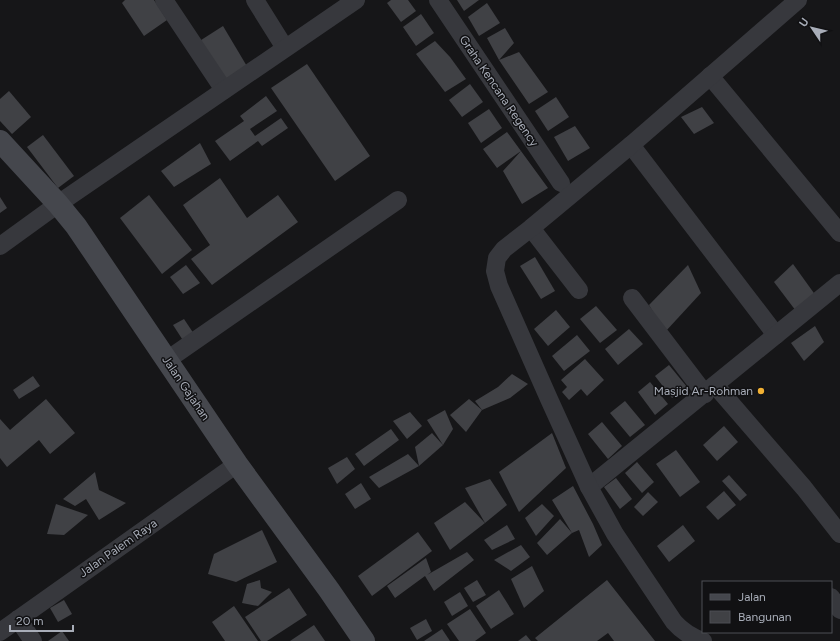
<svg xmlns="http://www.w3.org/2000/svg" width="840" height="641" font-family="Figtree,sans-serif">
	<style>
		.building { fill: #404145 }
		.lines { fill: none; stroke-linecap: round; stroke-linejoin: round }
		.street { stroke: #37383d; stroke-width: 18 }
		.secondary { stroke: #45474d; stroke-width: 22 }
		.poi-dot { fill: #f2b134; stroke: #111113; stroke-width: 1.5 }
		.labels { text-anchor: middle; dominant-baseline: central; stroke-width: 3; stroke-linejoin: round; paint-order: stroke }
		.street-label { font-size: 12px; fill: #a8adb8; stroke: #111113 }
		.poi-label { font-size: 12px; fill: #a8adb8; stroke: #111113; text-anchor: end }
	</style>
	<rect width="100%" height="100%" fill="#161618"/>
	<g class="building">
		<path d="M125,0h29l13,20 -23,16 -22,-33z"/>
		<path d="M391,0h17l8,11 -15,11 -14,-19z"/>
		<path d="M457,0h22l-15,11z"/>
		<path d="M487,3l13,20 -21,13 -11,-19z"/>
		<path d="M421,14l13,19 -18,13 -13,-19z"/>
		<path d="M223,26l25,42 -22,16 -28,-42z"/>
		<path d="M505,28l9,15 -15,17 20,-8 29,40 -19,12 -30,-44 -12,-22z"/>
		<path d="M435,41l15,16 16,22 -21,13 -29,-38z"/>
		<path d="M307,64l63,92 -35,25 -64,-93z"/>
		<path d="M470,84l13,18 -21,15 -13,-17z"/>
		<path d="M9,91l22,26 -19,17 -12,-13v-22z"/>
		<path d="M266,96l11,15 -27,18 5,7 26,-18 7,10 -26,18 -4,-5 -28,20 -15,-20 29,-20 -4,-5z"/>
		<path d="M556,97l13,20 -21,14 -13,-20z"/>
		<path d="M702,107l12,16 -20,11 -13,-17z"/>
		<path d="M489,109l13,19 -21,15 -13,-20z"/>
		<path d="M575,126l15,22 -22,13 -14,-24z"/>
		<path d="M507,132l41,56 -26,16 -19,-33 18,-20 -24,17 -14,-19z"/>
		<path d="M43,135l31,41 -16,12 -31,-41z"/>
		<path d="M200,143l11,21 -37,23 -13,-16z"/>
		<path d="M220,178l27,40 31,-23 20,27 -86,63 -21,-26 19,-14 -27,-40z"/>
		<path d="M149,195l43,55 -30,24 -42,-56z"/>
		<path d="M0,197l7,11 -7,5z"/>
		<path d="M535,257l20,34 -14,8 -21,-33z"/>
		<path d="M793,264l23,32 -20,15 -22,-29z"/>
		<path d="M186,265l14,18 -17,11 -13,-17z"/>
		<path d="M688,265l13,28 -36,39 -16,-27z"/>
		<path d="M596,306l21,24 -17,13 -20,-24z"/>
		<path d="M556,310l14,17 -22,19 -14,-17z"/>
		<path d="M184,319l12,18 -10,8 -13,-20z"/>
		<path d="M815,326l9,16 -20,19 -13,-18z"/>
		<path d="M629,329l14,15 -25,21 -13,-16z"/>
		<path d="M577,335l13,16 -26,20 -12,-15z"/>
		<path d="M585,359l19,21 -17,16 -6,-7 -12,11 -7,-8 5,-5 -6,-7z"/>
		<path d="M669,365l18,22 -15,11 -17,-22z"/>
		<path d="M512,374l16,10 -18,14 -28,12 -7,-9 23,-14z"/>
		<path d="M33,376l7,10 -21,13 -6,-9z"/>
		<path d="M650,382l18,22 -13,11 -17,-23z"/>
		<path d="M46,399l29,34 -25,21 -11,-14 -32,27 -7,-9v-39l10,11z"/>
		<path d="M469,399l13,11 -16,22 -16,-17z"/>
		<path d="M625,401l20,24 -15,12 -20,-24z"/>
		<path d="M445,410l8,19 -10,16 -16,-25z"/>
		<path d="M410,412l12,14 -15,13 -14,-18z"/>
		<path d="M602,422l20,24 -14,13 -20,-25z"/>
		<path d="M724,426l14,16 -21,19 -14,-16z"/>
		<path d="M391,429l8,11 -35,26 -9,-12z"/>
		<path d="M432,433l11,12 -24,21 -4,-19z"/>
		<path d="M552,433l14,35 -47,44 -20,-40z"/>
		<path d="M676,450l24,32 -20,15 -24,-33z"/>
		<path d="M408,454l11,12 -40,22 -10,-11z"/>
		<path d="M347,457l8,12 -18,15 -9,-16z"/>
		<path d="M637,462l17,20 -12,11 -17,-20z"/>
		<path d="M95,472l4,18 27,13 -27,17 -13,-21 -11,7 -12,-7z"/>
		<path d="M729,475l18,20 -7,6 -18,-20z"/>
		<path d="M616,478l16,21 -12,10 -16,-22z"/>
		<path d="M490,479l17,26 -22,18 -20,-35z"/>
		<path d="M361,483l10,16 -16,10 -10,-15z"/>
		<path d="M573,486l20,38 9,21 -13,12 -10,-27 -7,3 -25,22 -10,-12 23,-24 12,14 -20,-33z"/>
		<path d="M724,491l12,14 -18,15 -12,-13z"/>
		<path d="M648,492l10,10 -15,14 -9,-9z"/>
		<path d="M465,502l20,21 -35,27 -16,-27z"/>
		<path d="M56,504l32,11 -24,20 -17,-1z"/>
		<path d="M542,504l12,12 -18,20 -11,-18z"/>
		<path d="M507,525l8,14 -23,11 -8,-10z"/>
		<path d="M683,525l12,16 -26,21 -12,-16z"/>
		<path d="M262,530l15,32 -41,20 -28,-8 6,-20z"/>
		<path d="M418,532l14,19 -60,45 -14,-20z"/>
		<path d="M521,545l9,12 -19,14 -17,-11z"/>
		<path d="M467,552l7,8 -40,31 -9,-15 -30,22 -8,-12 39,-28 5,14 -4,3z"/>
		<path d="M532,566l12,25 -20,17 -13,-29z"/>
		<path d="M260,580l1,8 11,4 -14,14 -16,-3 5,-19z"/>
		<path d="M477,580l9,15 -13,7 -9,-14z"/>
		<path d="M607,580l48,61h-41l-6,-8 -11,8h-59l-3,-3z"/>
		<path d="M289,588l18,27 -40,26h-6l-16,-24z"/>
		<path d="M499,590l15,24 -23,15 -15,-23z"/>
		<path d="M460,592l8,14 -16,10 -8,-14z"/>
		<path d="M64,600l8,14 -14,8 -8,-14z"/>
		<path d="M234,606l24,35h-33l-13,-19z"/>
		<path d="M470,609l16,24 -11,8h-16l-12,-17z"/>
		<path d="M426,619l6,12 -15,9 -7,-12z"/>
		<path d="M314,625l11,16h-35z"/>
		<path d="M442,629l8,12h-26z"/>
		<path d="M62,631l7,10h-21z"/>
		<path d="M526,635l5,6h-13z"/>
	</g>
	<g class="lines">
		<g class="street">
			<path d="M164,0l60,90"/>
			<path d="M255,0l30,48"/>
			<path d="M438,0l123,183"/>
			<path d="M710,76l130,157"/>
			<path d="M631,145l145,190"/>
			<path d="M531,228l48,62"/>
			<path d="M0,246l58,-42 298,-204"/>
			<path d="M632,298l73,96"/>
			<path d="M167,360l231,-160"/>
			<path d="M715,385l89,103 36,46"/>
			<path d="M589,487l251,-204"/>
			<path d="M831,597l9,13"/>
			<path d="M18,619l15,22"/>
			<path d="M0,632l237,-168"/>
			<path d="M703,641c-12,-4 -21,-10 -29,-19l-59,-88 -26,-47 -40,-88 -50,-113 -4,-15 2,-13 7,-9 27,-21 100,-83 167,-145"/>
		</g>
		<path class="secondary" d="M0,141l58,63 18,22 161,238 92,126 35,51"/>
	</g>
	<circle class="poi-dot" cx="761" cy="391" r="4"/>
	<g class="labels">
		<g class="street-label">
			<text transform="translate(499 91) rotate(56)">Graha Kencana Regency</text>
			<text transform="translate(186 388) rotate(56)">Jalan Gajahan</text>
			<text transform="translate(118 548) rotate(-35)">Jalan Palem Raya</text>
		</g>
		<g class="poi-label">
			<text x="753" y="391">Masjid Ar-Rohman</text>
		</g>
	</g>
	<rect x="702" y="581" width="130" height="52" fill="#111113" stroke="#4d4f55"/>
	<rect x="710" y="594" width="20" height="6" fill="#45474d" stroke="#4d4f55"/>
	<text x="738" y="601" font-size="12" fill="#a8adb8">Jalan</text>
	<rect x="710" y="611" width="20" height="12" fill="#404145" stroke="#4d4f55"/>
	<text x="738" y="621" font-size="12" fill="#a8adb8">Bangunan</text>
	<g transform="translate(812 28) rotate(305)" stroke="#111113" stroke-width="3" paint-order="stroke">
	<path d="M0-3L7 15L0 10L-7 15Z" fill="#a8adb8"/>
	<text y="-6" font-size="11" font-weight="bold" text-anchor="middle" fill="#a8adb8">U</text>
	</g>
	<path d="M10 625v6h63v-6" fill="none" stroke="#a8adb8" stroke-width="2"/>
	<text x="16" y="625" font-size="12" fill="#a8adb8" stroke="#111113" stroke-width="3" paint-order="stroke">20 m</text>
</svg>
